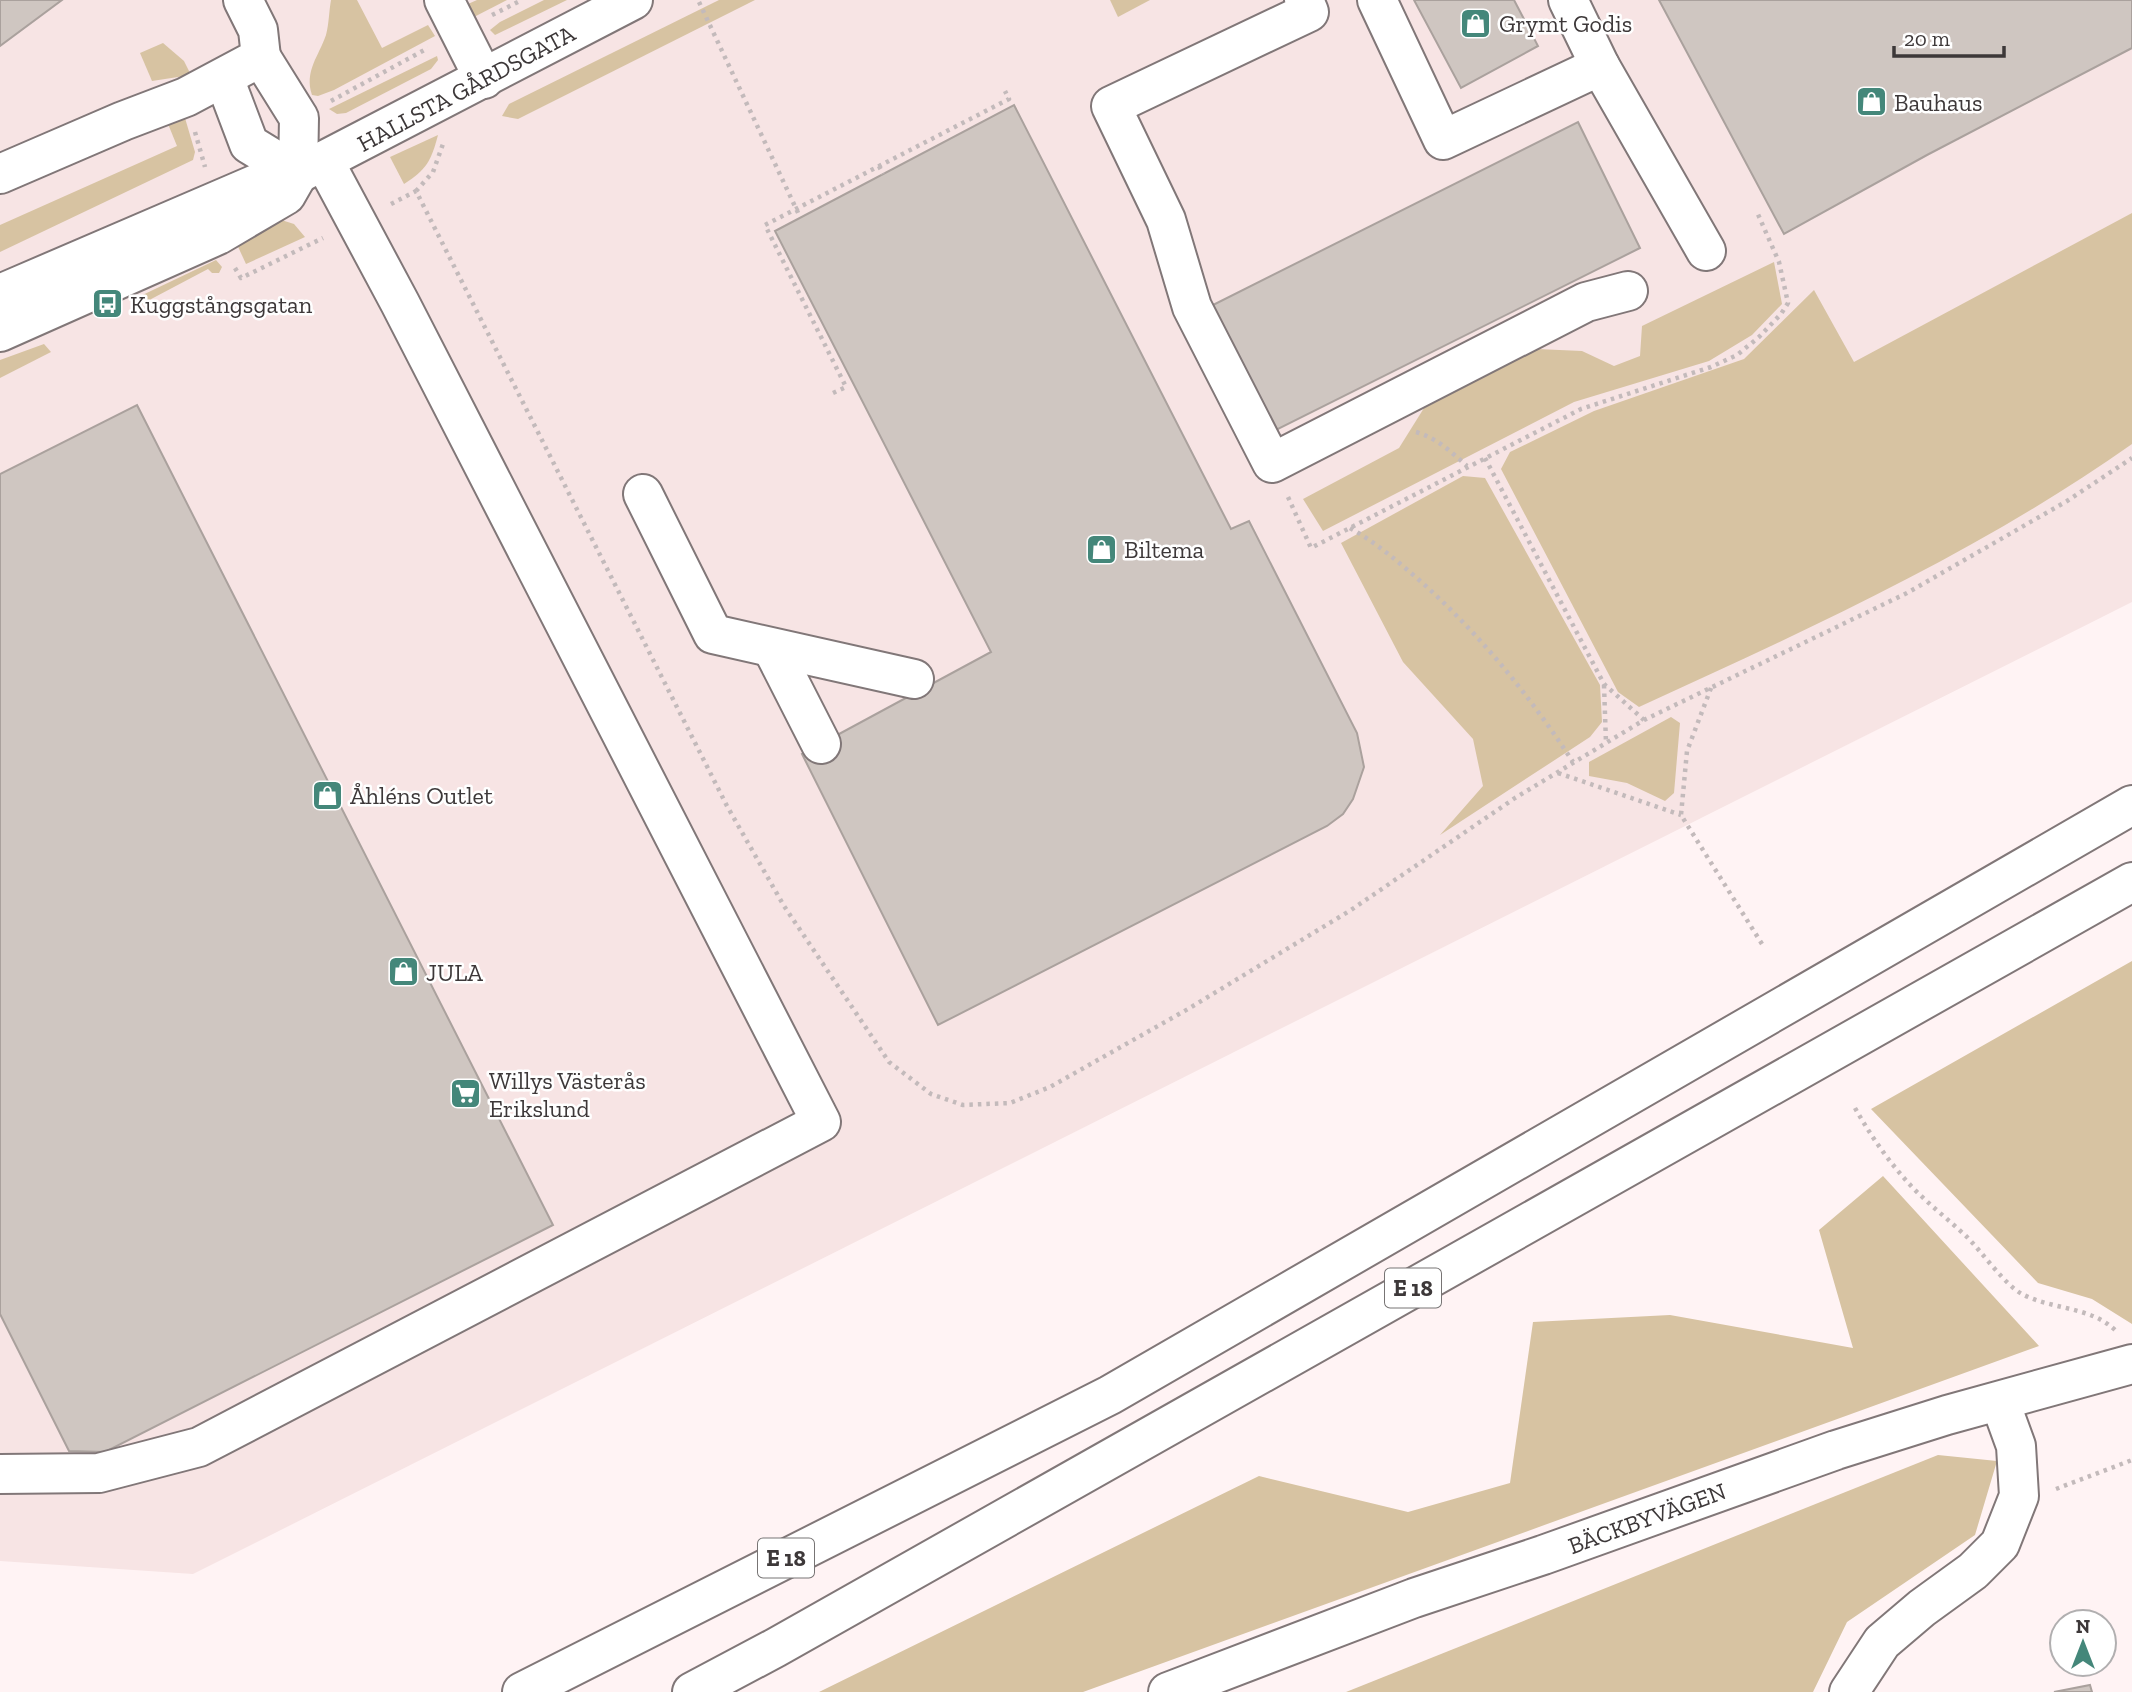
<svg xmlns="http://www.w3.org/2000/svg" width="2132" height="1692" font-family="'Zilla Slab',serif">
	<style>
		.built { fill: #f7e4e4 }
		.green { fill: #d7c3a2 }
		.building { fill: #cfc6c1; stroke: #aaa19d; stroke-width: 2 }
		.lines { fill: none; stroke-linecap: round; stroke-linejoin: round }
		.minor-casing { stroke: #817778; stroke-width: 42 }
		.highway-casing { stroke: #817778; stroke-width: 42 }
		.path { stroke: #c3babb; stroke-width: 4.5; stroke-dasharray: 3.5 5; stroke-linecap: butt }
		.minor { stroke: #fff; stroke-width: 38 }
		.highway { stroke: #fff; stroke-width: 38 }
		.labels { text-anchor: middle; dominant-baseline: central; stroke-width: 5; stroke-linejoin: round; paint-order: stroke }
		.shield { fill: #fff; stroke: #777474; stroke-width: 2 }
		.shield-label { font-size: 23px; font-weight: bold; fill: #3d3839 }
		.poi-label { font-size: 24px; fill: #3d3839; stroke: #fff; text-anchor: start }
		.street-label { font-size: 24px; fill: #3d3839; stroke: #fff }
	</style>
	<rect width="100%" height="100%" fill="#fff3f4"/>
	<path class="built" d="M0,0h2132v602l-1939,972 -193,-13z"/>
	<g class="green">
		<path d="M331,0h26l25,48 46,-23 7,11 -101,54 -16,6 -6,-1c-8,-24 7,-39 14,-60 3,-11 3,-24 5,-35z"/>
		<path d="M477,0h30l-33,17 -6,-13z"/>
		<path d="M544,0h23l-72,35 -5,-5 10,-8z"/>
		<path d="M719,0h36l-237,119 -16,-3 7,-12z"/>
		<path d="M1110,0h40l-32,17z"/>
		<path d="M163,43l21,18 7,14 -39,6 -12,-28z"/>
		<path d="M437,56l1,4 -7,9 -85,44 -9,1 -8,-5z"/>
		<path d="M185,118l10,34 -2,8 -193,92v-27l177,-79 -11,-27z"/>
		<path d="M438,135c-7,26 -11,34 -34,49l-14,-27z"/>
		<path d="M2132,213v231c-153,108 -323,185 -493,263l-21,-15 -117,-223 9,-17 84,-41 150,-52 70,-69 40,72z"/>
		<path d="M275,218l19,6 11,13 -59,27 -12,-26z"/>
		<path d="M216,260l6,7 -3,6h-7l-4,-4 -70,37 -4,-7z"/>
		<path d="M1774,262l8,42 -30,31 -43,26 -135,41 -251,129 -20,-32 96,-51 25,-40 113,-59 45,2 32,15 26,-10 2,-30z"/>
		<path d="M44,344l7,8 -51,26v-18z"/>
		<path d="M1463,476l22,2 115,207 2,37 -12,15 -150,98 43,-49 -10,-47 -70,-77 -62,-119z"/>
		<path d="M1671,717l9,6 -6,70 -9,8 -38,-18 -38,-7v-14z"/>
		<path d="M2132,961v363l-40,-25 -54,-16 -167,-174z"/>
		<path d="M1883,1176l156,170 -956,346h-264l440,-216 149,36 102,-29 23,-161 137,-7 183,33 -34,-118z"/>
		<path d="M1938,1455l59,6 -22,74 -128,87 -34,70h-467z"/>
	</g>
	<g class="building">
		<path d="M0,0h62l-62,46z"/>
		<path d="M1414,0h100l24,46 -77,42z"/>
		<path d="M1659,0h473v48l-205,107 -143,79z"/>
		<path d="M1014,105l217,424 18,-8 108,212 7,34 -11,32 -10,15 -16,12 -389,199 -136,-271 189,-102 -216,-421z"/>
		<path d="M1578,122l62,126 -368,184 -63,-125z"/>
		<path d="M137,405l416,820 -448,227 -36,-1 -69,-137v-840z"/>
		<path d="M2090,1685l2,7h-38z"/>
	</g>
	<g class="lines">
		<defs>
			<g id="minor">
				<path d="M444,0l40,79"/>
				<path d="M1304,0l5,12 -198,94 55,114 26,87 80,156 314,-161 42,-11"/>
				<path d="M1377,0l66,140 157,-74 106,185"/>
				<path d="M1568,0l32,66"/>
				<path d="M224,78l25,66 49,30"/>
				<path d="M0,174l123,-53 63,-24 75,-40 -3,-27 -15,-30"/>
				<path d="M0,294l270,-116 28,-4 335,-174"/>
				<path d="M0,332l218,-97 68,-40 12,-21 1,-56 -38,-61"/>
				<path d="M643,494l70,140 201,45"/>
				<path d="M772,648l49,96"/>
				<path d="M0,1474l99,-1 100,-26 622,-325 -421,-819 -76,-142"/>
				<path d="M1168,1692l246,-94 129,-43 293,-105 111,-35 185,-51"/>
				<path d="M1849,1692l33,-50 40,-34 51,-37 27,-27 19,-48 -3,-50 -16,-44"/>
			</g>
			<g id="highway">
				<path d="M522,1692l588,-297 1022,-590"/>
				<path d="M692,1692l83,-44 1357,-766"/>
			</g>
		</defs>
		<use href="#minor" class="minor-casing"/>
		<use href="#highway" class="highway-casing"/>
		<g class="path">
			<path d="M699,2l101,215"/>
			<path d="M492,15l30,-15"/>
			<path d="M331,101l97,-53"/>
			<path d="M195,132l10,35"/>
			<path d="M879,166l4,8"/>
			<path d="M416,191l17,-19 11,-31"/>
			<path d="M391,204l25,-13 311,615 57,100 105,156 42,32 32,11 47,-2 40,-16 138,-78 163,-99 164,-112 129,-78 263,-127 160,-92 65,-43"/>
			<path d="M235,268l6,10 82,-40"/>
			<path d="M833,393l13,-6 -81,-162 244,-126 -4,-8"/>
			<path d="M1416,432c21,6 35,20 51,34"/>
			<path d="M1485,458l119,226 40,36"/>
			<path d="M1288,497l23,51 270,-139 130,-42 26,-12 22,-18 22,-23 7,-11 -9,-41 -22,-50"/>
			<path d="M1350,528c25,14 46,32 68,51 61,54 111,116 155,183"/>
			<path d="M1604,685l2,58"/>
			<path d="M1711,688l-24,63 -6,64 81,129"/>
			<path d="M1558,773l123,42"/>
			<path d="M1855,1108c17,30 36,57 60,82 16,16 35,31 52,47 15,15 38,48 55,57 30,16 69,12 94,37"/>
			<path d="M2056,1489l76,-29"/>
		</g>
		<use href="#minor" class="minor"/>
		<use href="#highway" class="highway"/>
	</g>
	<defs>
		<symbol id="shop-square" viewBox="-11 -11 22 22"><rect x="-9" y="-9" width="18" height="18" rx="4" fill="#44877a" stroke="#fff"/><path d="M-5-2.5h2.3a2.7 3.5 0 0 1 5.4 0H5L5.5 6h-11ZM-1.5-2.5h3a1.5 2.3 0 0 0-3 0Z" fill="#fff"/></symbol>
		<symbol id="bus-square" viewBox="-11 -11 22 22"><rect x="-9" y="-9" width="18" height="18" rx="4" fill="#44877a" stroke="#fff"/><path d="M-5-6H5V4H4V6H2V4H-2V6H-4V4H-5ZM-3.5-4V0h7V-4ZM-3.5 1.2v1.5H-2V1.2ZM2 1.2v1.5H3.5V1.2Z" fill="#fff"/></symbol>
		<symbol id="supermarket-square" viewBox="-11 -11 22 22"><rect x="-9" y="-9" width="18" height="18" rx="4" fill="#44877a" stroke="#fff"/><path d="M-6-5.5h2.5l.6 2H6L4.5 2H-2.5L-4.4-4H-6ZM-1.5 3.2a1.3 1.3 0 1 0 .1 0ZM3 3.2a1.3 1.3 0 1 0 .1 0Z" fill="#fff"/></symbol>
	</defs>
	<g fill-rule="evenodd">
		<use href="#shop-square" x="1458" y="6" width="35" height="35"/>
		<use href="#shop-square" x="1854" y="84" width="35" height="35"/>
		<use href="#bus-square" x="90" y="286" width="35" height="35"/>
		<use href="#shop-square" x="1084" y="532" width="35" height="35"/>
		<use href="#shop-square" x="310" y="778" width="35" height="35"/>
		<use href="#shop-square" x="386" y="954" width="35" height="35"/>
		<use href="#supermarket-square" x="448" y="1076" width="35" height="35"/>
	</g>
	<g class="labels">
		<g class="shield">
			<rect x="1385" y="1268.5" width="56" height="39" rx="5"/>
			<rect x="758" y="1538.5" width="56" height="39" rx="5"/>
		</g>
		<g class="shield-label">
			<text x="1413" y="1288">E 18</text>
			<text x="786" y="1558">E 18</text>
		</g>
		<g class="poi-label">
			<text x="1499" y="23">Grymt Godis</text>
			<text x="1894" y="102">Bauhaus</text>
			<text x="130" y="304">Kuggstångsgatan</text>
			<text x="1124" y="549">Biltema</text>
			<text x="350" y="795">Åhléns Outlet</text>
			<text x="426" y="972">JULA</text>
			<text x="489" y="1080">Willys Västerås<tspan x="489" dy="28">Erikslund</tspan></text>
		</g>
		<g class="street-label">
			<text transform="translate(466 88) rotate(-28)">HALLSTA GÅRDSGATA</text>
			<text transform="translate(1647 1518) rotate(-20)">BÄCKBYVÄGEN</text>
		</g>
	</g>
	<g transform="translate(2083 1643)"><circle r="33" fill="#ffffff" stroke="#b1afb0" stroke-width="2"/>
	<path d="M0-5L12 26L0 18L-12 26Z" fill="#44877a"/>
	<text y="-10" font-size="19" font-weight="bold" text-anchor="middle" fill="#3d3839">N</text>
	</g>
	<path d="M1894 46v10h110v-10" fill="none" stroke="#3d3839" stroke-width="3.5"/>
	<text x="1904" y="46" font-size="21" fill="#3d3839" stroke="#ffffff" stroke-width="5" paint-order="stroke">20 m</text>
</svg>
